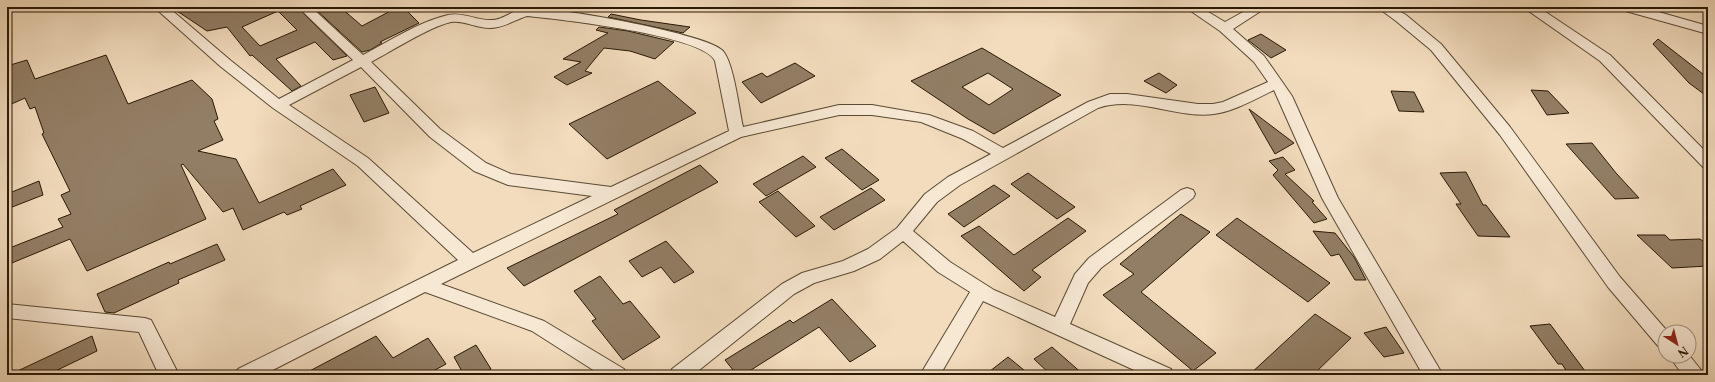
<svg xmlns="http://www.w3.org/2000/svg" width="1715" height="382" font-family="'Libre Caslon Text',serif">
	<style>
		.building { fill: #927e65; stroke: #291905; fill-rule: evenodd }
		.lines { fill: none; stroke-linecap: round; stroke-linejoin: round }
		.minor-casing { stroke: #5b4a33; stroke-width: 2 }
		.minor { fill: #f7e8d4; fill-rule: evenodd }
	</style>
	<rect width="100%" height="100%" fill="#f2dcbd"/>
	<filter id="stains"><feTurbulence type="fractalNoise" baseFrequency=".005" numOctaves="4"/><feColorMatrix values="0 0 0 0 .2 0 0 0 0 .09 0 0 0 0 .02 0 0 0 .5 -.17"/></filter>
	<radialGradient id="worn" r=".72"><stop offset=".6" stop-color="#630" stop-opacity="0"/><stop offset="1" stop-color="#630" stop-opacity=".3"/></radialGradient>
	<g class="building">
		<path d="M171,7h126l50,49 -14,4 -18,-18 -39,17 25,27 -9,5 -40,-36 -2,1 -23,-29 -20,4zM278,11l19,19 -37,16 -18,-19z"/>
		<path d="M313,7h27l22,19 36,-19h5l16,16 -39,19 2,1 -12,7 -8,2z"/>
		<path d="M611,14l30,6 49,7 -7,6 -75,-16z"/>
		<path d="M599,27l29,4 46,11 -19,17 -25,-8 -26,-3 -19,23 7,2 -25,12 -13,-8 27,-15 -18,-3 45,-26 -12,-3z"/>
		<path d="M1261,34l25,16 -15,8 -23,-18z"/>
		<path d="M1658,39l50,39v19l-19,-14 -36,-39z"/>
		<path d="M982,48l79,47 -67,39 -26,-15 -57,-38zM988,73l25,16 -24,16 -27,-18z"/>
		<path d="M106,55l22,49 64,-24 20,19 6,20 -4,2 9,19 -25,11 38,8 23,44 74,-34 13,16 -46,21 2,3 -15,6 -3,-3 -41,18 -10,-22 -10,4 -40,-48 -2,1 25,54 -119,52 -17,-32 -63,26v-16l56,-22 -5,-8 13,-5 -10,-19 9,-4 -28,-57 2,-1 -9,-26 -5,2 -5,-11 -18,8v-40l20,-6 8,19z"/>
		<path d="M795,63l20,13 -54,27 -19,-21 20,-9 5,4z"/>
		<path d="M1159,73l18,12 -11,8 -22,-12z"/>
		<path d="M658,81l38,32 -89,46 -38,-35z"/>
		<path d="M375,87l14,26 -25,9 -14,-27z"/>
		<path d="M1531,90l17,1 21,22 -22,2z"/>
		<path d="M1391,91l23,1 10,20 -25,-1z"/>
		<path d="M1249,109l45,34 -19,11z"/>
		<path d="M1592,143l24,30 23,25 -24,1 -49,-55z"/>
		<path d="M842,149l37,31 -17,10 -37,-32z"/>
		<path d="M803,156l13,11 -50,29 -13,-12z"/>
		<path d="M1283,157l12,13 -10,4 29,27 -2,1 15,17 -13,4 -41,-48 5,-5 -9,-9z"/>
		<path d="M700,165l18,17 -194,104 -17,-18 111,-54 -4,-4z"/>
		<path d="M1466,172l17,33h3l24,32 -32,-1 -22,-32h5l-21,-31z"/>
		<path d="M1028,173l47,34 -18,12 -46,-35z"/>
		<path d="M39,181l4,14 -36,14v-15z"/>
		<path d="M994,185l16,11 -46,31 -16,-13z"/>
		<path d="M871,188l14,12 -51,30 -14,-13z"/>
		<path d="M778,191l37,35 -19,11 -37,-35z"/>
		<path d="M1181,214l29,18 -69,60 75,61 -23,18 -90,-76 31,-21 -14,-10z"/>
		<path d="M1068,218l18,13 -54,39 9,7 -17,14 -63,-55 18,-10 35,29z"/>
		<path d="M1237,218l93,65 -22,19 -92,-67z"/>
		<path d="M1313,231l22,2 19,24 12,23h-11l-16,-26 -8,2z"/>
		<path d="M1637,235h28l5,5 30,-1 8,6v21l-36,2z"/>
		<path d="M666,241l28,31 -20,11 -13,-16 -19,10 -13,-16z"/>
		<path d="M217,244l8,16 -47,20 1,3 -65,30 -9,-1 -8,-18 72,-32 1,2z"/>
		<path d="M600,276l23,28 7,-3 30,36 -37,23 -31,-39 4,-2 -22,-28z"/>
		<path d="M832,299l44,47 -26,16 -31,-35 -68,43 4,5h-18l-12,-15 65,-40 3,3z"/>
		<path d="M1315,314l36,24 -38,37h-64z"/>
		<path d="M1550,324l38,51h-19l-7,-11h-4l-28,-38z"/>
		<path d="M1386,327l18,26 -20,4 -20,-24z"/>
		<path d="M92,336l5,15 -50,24h-38z"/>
		<path d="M376,336l17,22 35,-20 18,26 -20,11h-124z"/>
		<path d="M476,345l15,24 -11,6h-16l-10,-18z"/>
		<path d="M1052,347l32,28h-33l-17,-16z"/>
		<path d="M1008,357l22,18h-45z"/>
	</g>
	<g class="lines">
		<defs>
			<g id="minor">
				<path d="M154,7h14l62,53 49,39 74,-39 -55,-53h13l52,48c27,-14 55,-33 85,-40 15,-3 27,5 42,5 13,1 23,-11 36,-12 27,-2 183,26 197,43 11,13 16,58 20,76l96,-22h33l57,10 44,16 30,17 85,-46 22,-8h17l71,10h15l10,-2 45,-20 -14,-20 -34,-31 -35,-24h15l25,15 27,-15h15l-34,22 31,27 28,40 46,102 105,177h-20l-101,-177 -48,-108c-19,9 -39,21 -60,24 -39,5 -78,-19 -116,-6l-138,77 -23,17 -24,29 37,31 44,28 61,27 20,-43 14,-16 92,-68 6,-2 6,2 2,4 -2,4 -92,70 -13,15 -18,41 101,45 3,6h-29l-162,-74 -43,74h-20l50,-83 -32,-20 -35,-31 -23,18 -26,12 -40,12 -20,11 -101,81h-24l3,-6 110,-85 20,-11 41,-12 25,-12 29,-21 28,-34 23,-17 43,-23 -28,-15 -42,-17 -49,-7h-33l-98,22 -300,147 103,37 80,48 3,6h-26l-69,-44 -107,-39 -162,83h-28l3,-6 220,-109 -100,-94 -85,-58 -53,-42zM527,16c30,3 177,19 188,45l14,70 -118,56 -100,-13 -25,-11 -46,-34 -69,-67c21,-11 58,-35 80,-40 13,-2 25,6 39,6 14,0 24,-8 37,-12zM361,67l69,70 44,34 34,14 84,11 -119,57 -105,-95 -79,-53z"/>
				<path d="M1377,7h15l14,8 35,29 69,83 110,150 48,55h-3v17l-7,-3 -50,-59 -108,-152 -69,-85 -35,-29z"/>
				<path d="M1523,7h15l72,48 98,99v14l-5,-1 -103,-106z"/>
				<path d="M1621,7h20l67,19v8l-86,-24z"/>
				<path d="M7,304l138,14 6,2 28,55h-20l-20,-43 -132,-14z"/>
				<path d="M1689,355l16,20h-22l-14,-19z"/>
			</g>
		</defs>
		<use href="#minor" class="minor-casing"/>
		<use href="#minor" class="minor"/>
	</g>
	<rect width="1715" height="382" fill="none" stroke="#f2dcbd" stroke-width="24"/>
	<rect x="8" y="8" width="1699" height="366" fill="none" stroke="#291905" stroke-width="2"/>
	<rect x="12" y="12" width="1691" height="358" fill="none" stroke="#291905"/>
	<g transform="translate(1677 344) rotate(144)"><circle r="19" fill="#f7e8d4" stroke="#a59581"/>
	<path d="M0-3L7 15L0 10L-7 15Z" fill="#8f2418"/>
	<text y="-6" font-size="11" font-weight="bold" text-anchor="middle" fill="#291905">N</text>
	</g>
	<rect width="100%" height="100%" filter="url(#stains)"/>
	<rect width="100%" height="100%" fill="url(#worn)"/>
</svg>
